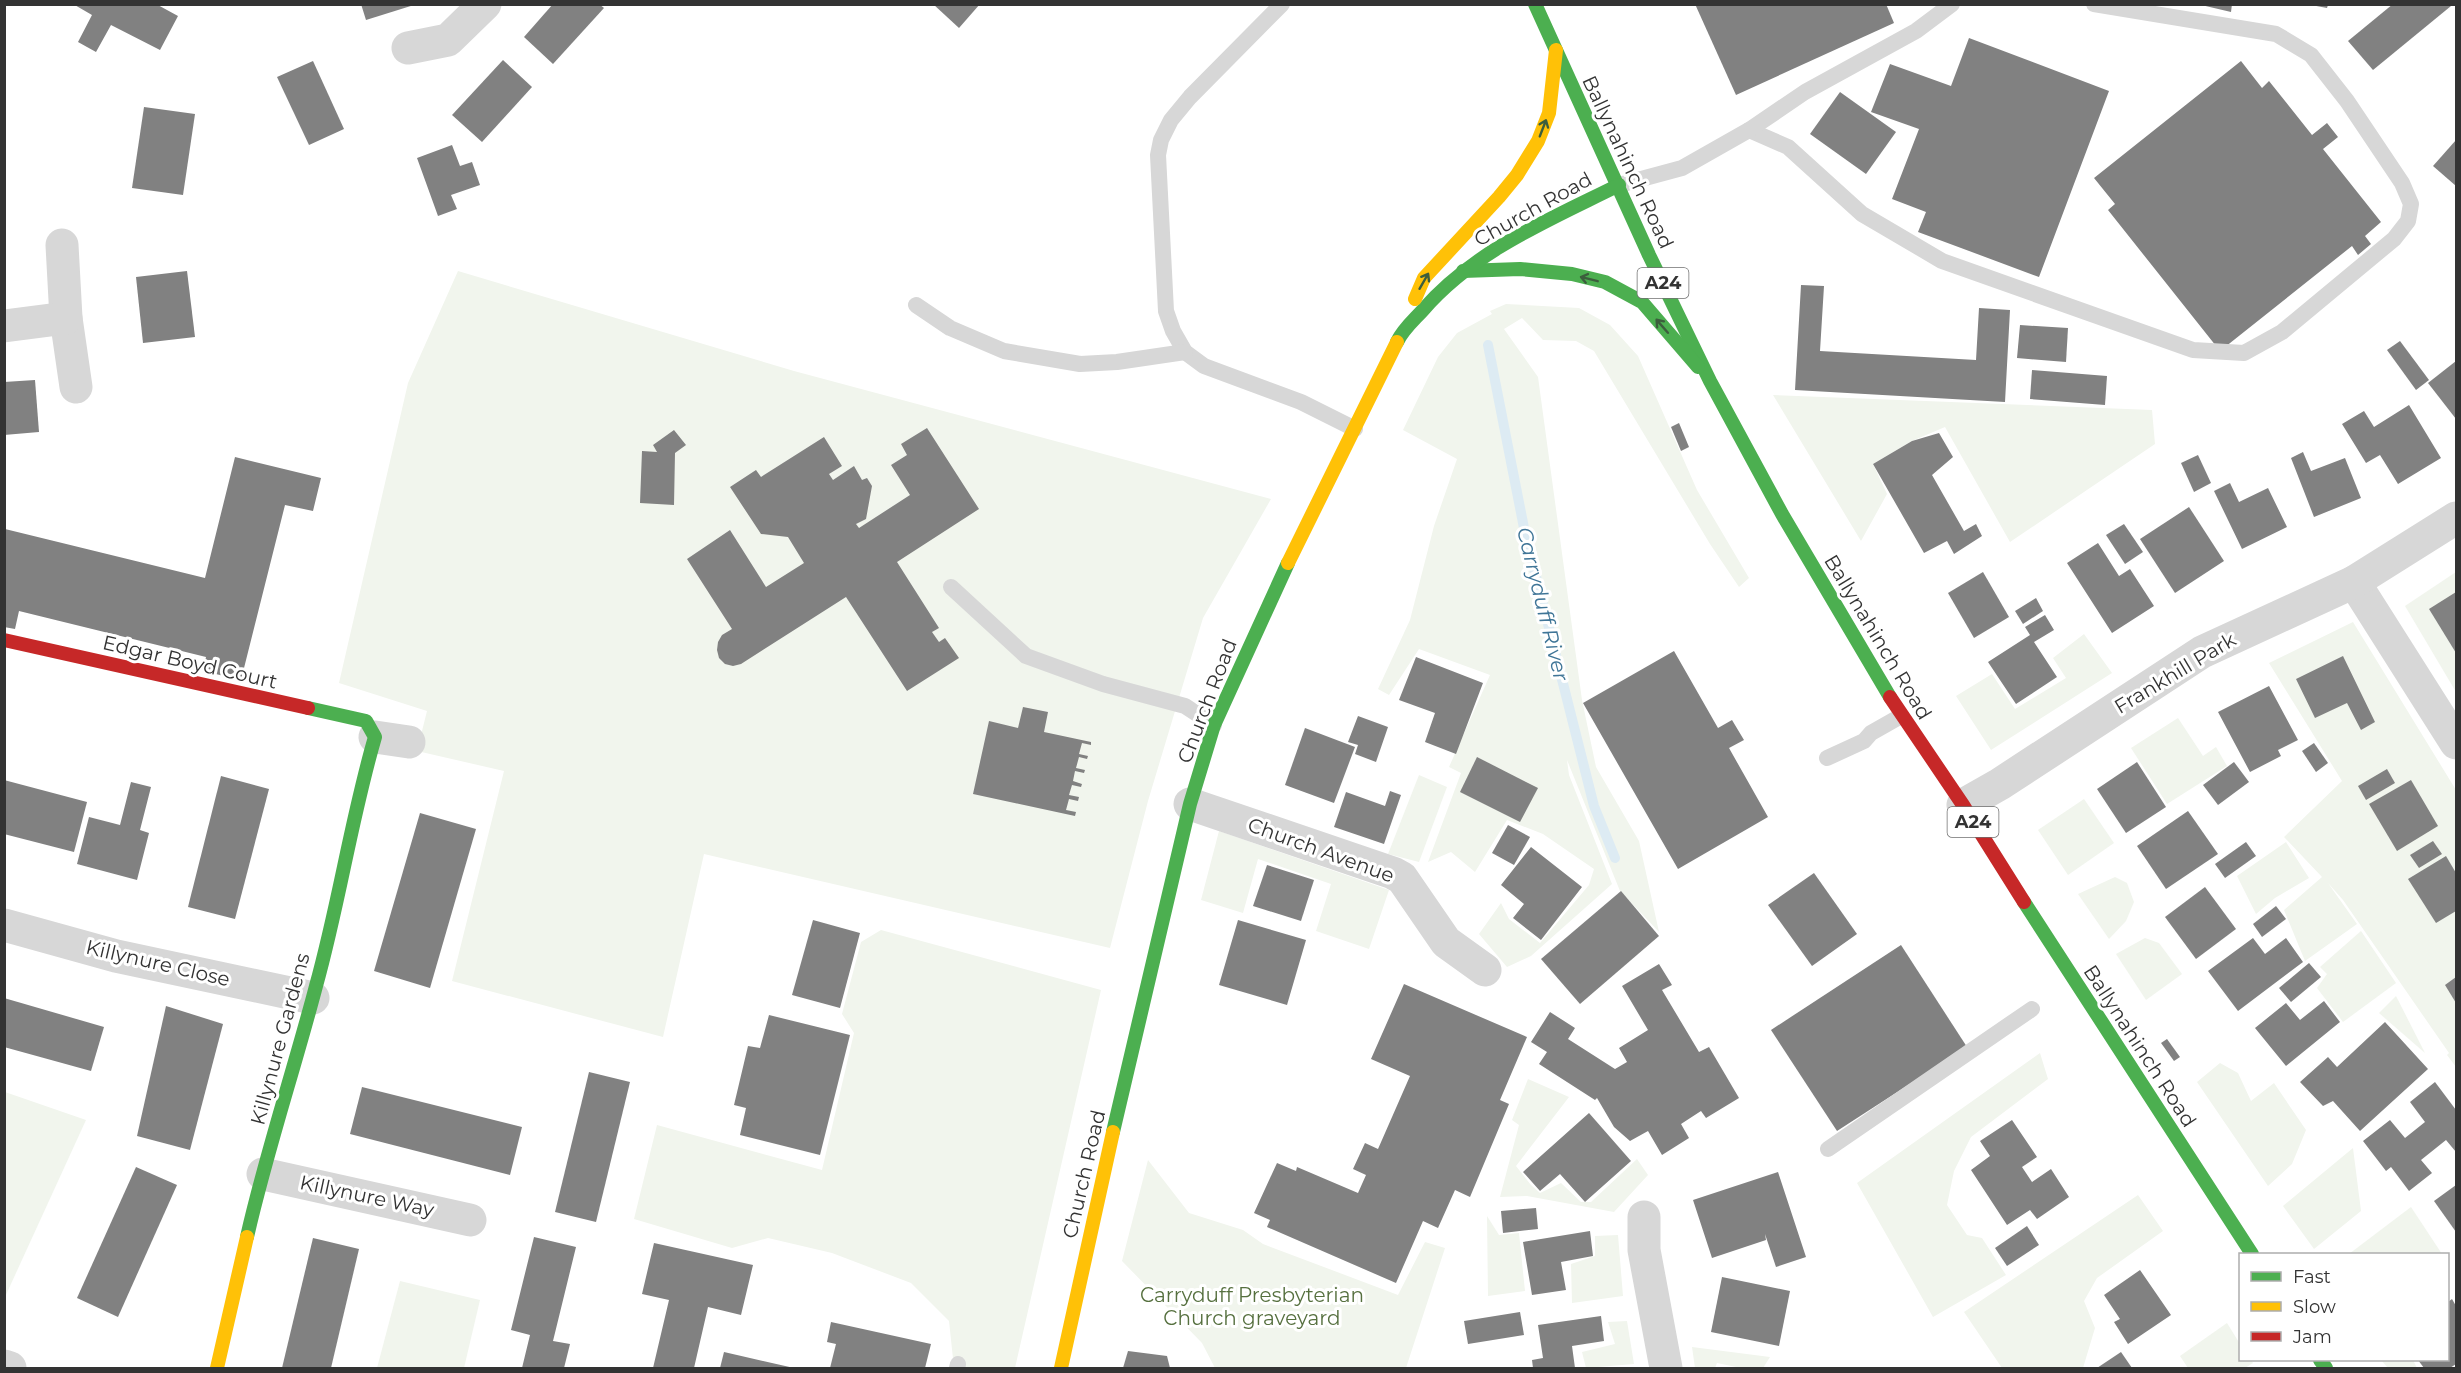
<svg xmlns="http://www.w3.org/2000/svg" width="2461" height="1373" font-family="Montserrat,sans-serif">
	<style>
		.green { fill: #f1f5ed }
		.lines { fill: none; stroke-linecap: round; stroke-linejoin: round }
		.stream { stroke: #ddebf3; stroke-width: 10 }
		.building { fill: #818181 }
		.lane { stroke: #d7d7d7; stroke-width: 16 }
		.street { stroke: #d7d7d7; stroke-width: 33 }
		.fast { stroke: #4caf50; stroke-width: 14 }
		.slow { stroke: #ffc107; stroke-width: 14 }
		.jam { stroke: #c62828; stroke-width: 14 }
		.oneway { stroke: #3c5e3d }
		.labels { text-anchor: middle; dominant-baseline: central; stroke-width: 6; stroke-linejoin: round; paint-order: stroke }
		.shield { fill: #fff; stroke: #707070; stroke-width: 1.5 }
		.shield-label { font-size: 18px; font-weight: bold; fill: #333 }
		.street-label { font-size: 20px; fill: #333; stroke: #fff }
		.park-label { font-size: 20px; fill: #56703f; stroke: #fff }
		.water-label { font-size: 21px; font-style: italic; fill: #3f7597; stroke: #fff }
	</style>
	<rect width="100%" height="100%" fill="#fff"/>
	<g class="green">
		<path d="M458,271l336,100 477,128 -68,119 -55,183 -38,147 -406,-94 -41,183 -211,-56 52,-210 -87,-20 10,-40 -88,-28 69,-300z"/>
		<path d="M1506,304l73,4 31,17 28,31 59,134 52,88 -10,9 -29,-43 -116,-193 -18,-10 -33,-1 -21,-22 -18,11 34,48 44,323 14,67 43,74 20,91 -39,-41 -53,-131 2,15 43,109 -81,72 -24,11 -28,-33 22,-31 8,16 31,24 49,-58 5,-16 -51,-35 -36,-14 -32,52 -24,-20 -23,10 33,-89 -12,-6 41,-92 -71,-26 -30,46 -11,-6 32,-69 24,-94 23,-67 -54,-29 35,-73 19,-24 35,-19 -2,-3z"/>
		<path d="M1773,395l379,15 3,34 -145,98 -65,-115 -33,14 -39,23 14,30 -26,47z"/>
		<path d="M2456,572v120l-51,-86z"/>
		<path d="M2353,622l103,168v277l-9,-12 2,-2 -106,-153 -15,-17 29,41 -52,37 -21,-51 38,-33 -38,-40 58,-56 -73,-118z"/>
		<path d="M2084,634l28,39 -121,77 -35,-54 36,-22 23,35 51,-31 -13,-20z"/>
		<path d="M2178,718l25,38 13,-9 11,19 -60,38 -36,-56z"/>
		<path d="M1419,775l28,12 -28,75 -31,-8z"/>
		<path d="M2084,799l30,44 -46,32 -30,-45z"/>
		<path d="M1219,831l170,59 -20,59 -53,-18 15,-47 -73,-25 -15,54 -42,-13z"/>
		<path d="M2286,842l23,36 -34,20 -19,16 -19,-38z"/>
		<path d="M2115,877l12,6 7,19 -8,19 -17,18 -31,-45z"/>
		<path d="M881,930l220,60 -86,378h-61l-5,-47 -38,-38 -79,-30 -64,-15 -36,10 -98,-29 23,-94 165,45 32,-137 -12,-19 19,-72z"/>
		<path d="M2361,931l35,52 -53,39 -26,-34 10,-14 -7,-7z"/>
		<path d="M2145,938l14,5 23,31 -36,26 -30,-46z"/>
		<path d="M2396,996l29,57 -46,-40z"/>
		<path d="M2040,1053l8,26 -77,58 -17,34 -7,34 20,30 15,3 24,37 -73,42 -76,-134z"/>
		<path d="M2220,1063l18,10 13,28 23,-18 32,47 -14,34 -24,22 -71,-104z"/>
		<path d="M1528,1079l41,18 -53,69 15,19 9,8 21,-10 20,19h10l46,-43 11,16 -34,37 -87,-16 -27,1 19,-72 -7,-5z"/>
		<path d="M5,1092l81,28 -81,177 -1,-1z"/>
		<path d="M2353,1148l8,63 -47,38 -31,-43z"/>
		<path d="M1148,1160l41,53 54,17 20,14 135,51 27,-53 20,6 -39,120h-191l-13,-25 -80,-82z"/>
		<path d="M2138,1195l25,36 -66,47 -13,23 11,27 -12,40h-81l-38,-56z"/>
		<path d="M2411,1207l31,47h-93z"/>
		<path d="M1487,1216l12,19 20,-2 6,58 -37,5z"/>
		<path d="M1618,1235l5,61 -51,7 -1,-39 24,-8v-20z"/>
		<path d="M400,1281l80,19 -16,68h-87z"/>
		<path d="M1627,1321l7,43 -48,4 -4,-16 33,-8 -7,-22z"/>
		<path d="M2227,1323l13,21v16h11l2,3 -8,5h-57l-8,-12z"/>
		<path d="M1692,1347l78,10 -7,11h-22l-24,-5 -2,5h-20z"/>
		<path d="M2381,1360h32l4,8h-29z"/>
	</g>
	<g class="lines">
		<path class="stream" d="M1488,345l37,188 69,273 21,52"/>
	</g>
	<g class="building">
		<path d="M73,4h83l22,12 -18,34 -49,-25 -15,27 -18,-10 14,-27z"/>
		<path d="M361,4h53v1l-48,15z"/>
		<path d="M553,4h46l5,4 -51,56 -29,-27z"/>
		<path d="M933,4h47l-21,24z"/>
		<path d="M1695,4h191l8,19 -158,72z"/>
		<path d="M2197,4h35l-1,8z"/>
		<path d="M2393,4l58,2 -78,64 -25,-29z"/>
		<path d="M2311,5h17l-1,3z"/>
		<path d="M1969,38l140,53 -70,186 -121,-45 8,-20 -34,-13 27,-70 -48,-17 19,-48 61,22z"/>
		<path d="M503,60l29,27 -50,55 -30,-27z"/>
		<path d="M313,61l31,68 -35,16 -32,-68z"/>
		<path d="M2241,61l21,27 7,-7 43,54 15,-12 11,14 -15,12 58,73 -16,14 6,8 -13,11 -6,-9 -132,105 -112,-141 7,-6 -21,-26z"/>
		<path d="M1840,92l56,40 -30,42 -56,-40z"/>
		<path d="M144,107l51,7 -12,81 -51,-7z"/>
		<path d="M2456,140v46l-23,-20z"/>
		<path d="M452,145l8,21 12,-4 8,23 -29,10 6,14 -19,7 -21,-58z"/>
		<path d="M187,271l8,66 -52,6 -7,-66z"/>
		<path d="M1801,285l23,1 -4,65 156,9 3,-52 31,2 -5,92 -210,-12z"/>
		<path d="M2020,325l48,3 -2,34 -49,-4z"/>
		<path d="M2400,341l29,39 -13,10 -29,-40z"/>
		<path d="M2456,361v58l-28,-36z"/>
		<path d="M2032,370l75,6 -2,29 -75,-6z"/>
		<path d="M35,380l4,52 -35,3v-53z"/>
		<path d="M2409,405l32,53 -43,26 -18,-29 -14,8 -24,-39 22,-13 10,16z"/>
		<path d="M1679,423l10,24 -8,4 -10,-24z"/>
		<path d="M927,428l52,81 -82,53 42,66 -7,4 7,10 6,-4 14,20 -52,33 -61,-94 -105,67 -8,2 -8,-2 -6,-6 -2,-8 1,-8 4,-7 10,-6 -45,-70 43,-29 36,57 38,-24 -16,-26 -27,-3 -31,-47 26,-17 5,7 63,-40 18,29 -13,8 4,6 21,-14 8,14 5,-2 5,8 -6,33 -10,5 3,4 51,-33 -19,-30 16,-10 -6,-11z"/>
		<path d="M674,430l12,15 -11,8 -1,52 -34,-2 2,-52 15,1 -4,-7z"/>
		<path d="M1939,433l14,24 -21,18 32,56 12,-7 6,12 -28,18 -7,-13 -23,12 -51,-89 39,-23z"/>
		<path d="M2303,452l8,19 34,-13 16,40 -47,19 -23,-59z"/>
		<path d="M2198,455l13,28 -17,9 -13,-29z"/>
		<path d="M235,457l86,21 -8,33 -28,-6 -44,175 -38,-9 3,-14 -187,-46 -4,18 -11,-2 1,-98 200,49z"/>
		<path d="M2230,483l9,19 29,-14 19,39 -45,22 -28,-58z"/>
		<path d="M2189,507l35,54 -49,32 -35,-54z"/>
		<path d="M2124,524l19,28 -18,12 -19,-29z"/>
		<path d="M2098,543l21,33 11,-7 24,37 -42,27 -45,-70z"/>
		<path d="M1983,572l26,45 -35,21 -26,-45z"/>
		<path d="M2456,592v61l-27,-44z"/>
		<path d="M2036,598l7,13 -20,13 -8,-13z"/>
		<path d="M2045,615l9,15 -20,12 23,35 -41,27 -28,-42 42,-27 -5,-8z"/>
		<path d="M1674,651l44,77 14,-8 12,20 -15,8 39,69 -90,52 -95,-166z"/>
		<path d="M2343,656l32,66 -14,8 -14,-27 -32,15 -19,-39z"/>
		<path d="M1416,657l67,26 -27,71 -31,-12 10,-29 -36,-13z"/>
		<path d="M2269,686l29,54 -20,10 3,6 -31,16 -32,-60z"/>
		<path d="M1023,707l25,5 -4,20 47,10v3l-9,-2 -3,11 9,2 -1,3 -8,-2 -3,11 9,2 -1,3 -9,-2 -2,10 9,3 -1,3 -9,-2 -3,10 10,2 -1,4 -9,-2 -3,11 10,2 -1,4 -102,-22 16,-73 29,7z"/>
		<path d="M1358,716l30,11 -12,35 -21,-8 3,-9 -10,-3z"/>
		<path d="M1305,728l50,19 -21,56 -49,-18z"/>
		<path d="M2314,743l14,20 -12,9 -14,-21z"/>
		<path d="M1477,757l61,31 -18,34 -60,-30z"/>
		<path d="M2137,762l29,45 -40,26 -29,-44z"/>
		<path d="M2234,762l15,20 -31,23 -15,-20z"/>
		<path d="M2387,769l8,14 -29,17 -8,-14z"/>
		<path d="M221,776l48,13 -34,130 -47,-12z"/>
		<path d="M4,780l83,22 -13,50 -70,-18z"/>
		<path d="M2411,780l27,46 -41,25 -28,-47z"/>
		<path d="M131,782l20,5 -11,43 9,3 -12,47 -60,-16 12,-47 31,8z"/>
		<path d="M1390,791l11,4 -17,49 -50,-17 12,-35 39,14z"/>
		<path d="M2188,811l30,43 -52,35 -29,-43z"/>
		<path d="M420,813l56,16 -46,159 -56,-17z"/>
		<path d="M1508,825l22,12 -16,28 -22,-12z"/>
		<path d="M2433,841l9,13 -23,14 -9,-13z"/>
		<path d="M2246,842l10,14 -31,22 -10,-14z"/>
		<path d="M1531,847l51,40 -41,53 -28,-22 11,-14 -23,-19z"/>
		<path d="M2446,856l10,17v38l-20,12 -28,-44z"/>
		<path d="M1267,865l47,15 -13,41 -48,-15z"/>
		<path d="M1814,873l43,61 -45,32 -44,-61z"/>
		<path d="M2205,887l31,42 -40,30 -31,-42z"/>
		<path d="M1621,891l38,45 -79,68 -39,-45z"/>
		<path d="M2276,906l10,13 -24,18 -9,-13z"/>
		<path d="M813,920l47,13 -20,75 -48,-13z"/>
		<path d="M1238,920l68,20 -19,65 -68,-20z"/>
		<path d="M2253,938l12,16 21,-16 17,24 -65,49 -30,-40z"/>
		<path d="M1901,945l66,102 -130,84 -66,-101z"/>
		<path d="M2309,963l12,14 -30,25 -12,-14z"/>
		<path d="M1659,964l13,21 -10,5 37,62 10,-5 30,51 -33,20 -5,-7 -20,13 8,14 -27,17 -14,-24 -18,10 -16,-14 -17,-29 -2,2 -56,-36 8,-12 -16,-10 19,-30 25,16 -7,11 47,30 12,-7 -8,-14 29,-18 -26,-44z"/>
		<path d="M2456,977v26l-11,-18z"/>
		<path d="M1404,984l123,53 -27,63 9,4 -39,93 -15,-7 -17,38 -15,-7 -27,62 -129,-56 3,-7 -16,-7 23,-50 19,8 1,-4 61,26 8,-18 -13,-6 12,-26 13,6 32,-73 -39,-17z"/>
		<path d="M4,998l100,29 -13,44 -87,-24z"/>
		<path d="M2324,1001l16,21 -54,44 -31,-38 31,-25 14,17z"/>
		<path d="M166,1006l57,18 -33,126 -53,-14z"/>
		<path d="M769,1015l81,20 -30,120 -80,-20 6,-27 -12,-3 14,-59 12,2z"/>
		<path d="M2385,1022l43,47 -68,62 -27,-30 -10,5 -23,-24 28,-25 9,10z"/>
		<path d="M2167,1039l13,18 -6,4 -13,-18z"/>
		<path d="M589,1072l41,10 -34,140 -41,-10z"/>
		<path d="M2435,1082l21,28v42l-10,-12 -25,20 11,13 -23,18 -18,-24 -5,4 -23,-30 27,-21 15,18 20,-16 -15,-20z"/>
		<path d="M362,1087l160,40 -12,48 -160,-41z"/>
		<path d="M1589,1113l42,48 -46,41 -25,-28 -20,17 -17,-19z"/>
		<path d="M2012,1120l25,37 -15,10 10,15 19,-13 18,28 -32,22 -7,-9 -23,15 -36,-55 19,-14 -10,-15z"/>
		<path d="M136,1167l41,18 -59,132 -41,-19z"/>
		<path d="M1778,1172l28,85 -30,10 -11,-33 1,6 -54,18 -19,-58z"/>
		<path d="M2456,1185v47l-22,-31z"/>
		<path d="M1536,1208l2,21 -35,4 -2,-22z"/>
		<path d="M2027,1226l12,19 -32,21 -12,-18z"/>
		<path d="M1590,1231l3,25 -32,6 5,28 -34,5 -9,-53z"/>
		<path d="M534,1237l42,10 -23,94 17,3 -6,24h-42l8,-33 -19,-5z"/>
		<path d="M313,1238l46,11 -28,119h-49z"/>
		<path d="M654,1243l99,22 -12,50 -33,-8 -14,61h-41l16,-68 -27,-6z"/>
		<path d="M2140,1270l31,45 -43,29 -14,-22 6,-3 -16,-24z"/>
		<path d="M1722,1277l68,14 -11,55 -68,-14z"/>
		<path d="M2452,1299l4,7v58l-6,4h-26l-6,-8 30,-1v-57z"/>
		<path d="M1520,1312l4,23 -56,9 -4,-23z"/>
		<path d="M1601,1316l3,25 -32,5 3,22h-42l-1,-8 11,-2 -5,-33z"/>
		<path d="M831,1322l100,22 -6,24h-95l6,-24 -9,-2z"/>
		<path d="M1128,1351l39,5 3,12h-47z"/>
		<path d="M724,1352l70,16h-74z"/>
		<path d="M2121,1352l11,16h-35z"/>
	</g>
	<g class="lines">
		<g class="lane">
			<path d="M1282,4l-92,93 -19,23 -10,20 -3,15 8,156 7,20 12,21 19,14 97,36 54,27"/>
			<path d="M1749,130l39,17 74,67 80,47 251,89 51,3 38,-21 112,-93 14,-18 3,-17 -9,-21 -55,-82 -36,-46 -35,-21 -182,-30"/>
			<path d="M1619,185l63,-17 67,-38 56,-38 111,-61 36,-27"/>
			<path d="M916,305l34,23 54,23 76,13 37,-2 68,-10"/>
			<path d="M951,587l75,69 77,28 82,22 29,19"/>
			<path d="M1827,758l37,-17 7,-8 30,-17"/>
			<path d="M1828,1149l204,-140"/>
			<path d="M957,1368l1,-4"/>
		</g>
		<g class="street">
			<path d="M408,48l40,-8 37,-36"/>
			<path d="M62,245l4,73 10,69"/>
			<path d="M4,326l62,-8"/>
			<path d="M2354,582l102,161"/>
			<path d="M375,737l34,5"/>
			<path d="M1190,804l203,69 9,5 44,64 39,28"/>
			<path d="M1963,805l37,-21 202,-132 152,-70 102,-64"/>
			<path d="M4,925l112,31 197,42"/>
			<path d="M263,1174l207,46"/>
			<path d="M1644,1217v33l22,118"/>
			<path d="M4,1366l6,2"/>
		</g>
		<g class="fast">
			<path d="M1535,4l114,251 61,126 72,133 108,183"/>
			<path d="M1463,271l57,-2 52,5 33,8 37,20 56,65"/>
			<path d="M1397,342c6,-13 17,-22 26,-32 52,-60 126,-90 196,-125"/>
			<path d="M2024,902l228,352"/>
			<path d="M1113,1132l77,-328 24,-79 74,-162"/>
			<path d="M247,1237c19,-84 47,-167 69,-251 23,-82 35,-167 59,-249l-9,-16 -58,-13"/>
			<path d="M2320,1360l6,8"/>
		</g>
		<g class="slow">
			<path d="M1415,299l9,-21 75,-81 18,-22 21,-34 11,-28 7,-63"/>
			<path d="M1288,563l109,-221"/>
			<path d="M217,1368l30,-131"/>
			<path d="M1061,1368l52,-236"/>
		</g>
		<g class="jam">
			<path d="M4,640l304,68"/>
			<path d="M1890,697l73,108 61,97"/>
		</g>
	</g>
	<defs><path id="oneway-shaft" d="M-6 0H5M1.5-3L5.5 0L1.5 3" fill="none" stroke-width="1.6" stroke-linecap="round" stroke-linejoin="round" transform="scale(1.5)"/></defs>
	<g class="oneway">
		<use href="#oneway-shaft" transform="translate(1543 128) rotate(-69)"/>
		<use href="#oneway-shaft" transform="translate(1589 279) rotate(-166)"/>
		<use href="#oneway-shaft" transform="translate(1424 281) rotate(-60)"/>
		<use href="#oneway-shaft" transform="translate(1662 326) rotate(-131)"/>
	</g>
	<g class="labels">
		<g class="shield">
			<rect x="1637.5" y="268" width="51" height="30" rx="4.5"/>
			<rect x="1947.5" y="807" width="51" height="30" rx="4.5"/>
		</g>
		<g class="shield-label">
			<text x="1663" y="283">A24</text>
			<text x="1973" y="822">A24</text>
		</g>
		<g class="street-label">
			<text transform="translate(1628 162) rotate(65)">Ballynahinch Road</text>
			<text transform="translate(1533 209) rotate(-29)">Church Road</text>
			<text transform="translate(1878 637) rotate(59)">Ballynahinch Road</text>
			<text transform="translate(190 662) rotate(13)">Edgar Boyd Court</text>
			<text transform="translate(2175 673) rotate(-31)">Frankhill Park</text>
			<text transform="translate(1207 701) rotate(-69)">Church Road</text>
			<text transform="translate(1321 850) rotate(20)">Church Avenue</text>
			<text transform="translate(158 963) rotate(13)">Killynure Close</text>
			<text transform="translate(280 1039) rotate(-75)">Killynure Gardens</text>
			<text transform="translate(2140 1046) rotate(57)">Ballynahinch Road</text>
			<text transform="translate(1084 1174) rotate(-77)">Church Road</text>
			<text transform="translate(367 1196) rotate(12)">Killynure Way</text>
		</g>
		<g class="park-label">
			<text x="1252" y="1295">Carryduff Presbyterian<tspan x="1252" dy="23">Church graveyard</tspan></text>
		</g>
		<g class="water-label">
			<text transform="translate(1543 604) rotate(76)">Carryduff River</text>
		</g>
	</g>
	<rect width="2461" height="1373" fill="none" stroke="#333333" stroke-width="12"/>
	<rect x="2239" y="1253" width="210" height="108" fill="#ffffff" stroke="#adadad" stroke-width="1.5"/>
	<rect x="2251" y="1272" width="30" height="9" fill="#4caf50" stroke="#adadad" stroke-width="1.5"/>
	<text x="2293" y="1283" font-size="18" fill="#333333">Fast</text>
	<rect x="2251" y="1302" width="30" height="9" fill="#ffc107" stroke="#adadad" stroke-width="1.5"/>
	<text x="2293" y="1313" font-size="18" fill="#333333">Slow</text>
	<rect x="2251" y="1332" width="30" height="9" fill="#c62828" stroke="#adadad" stroke-width="1.5"/>
	<text x="2293" y="1343" font-size="18" fill="#333333">Jam</text>
</svg>
